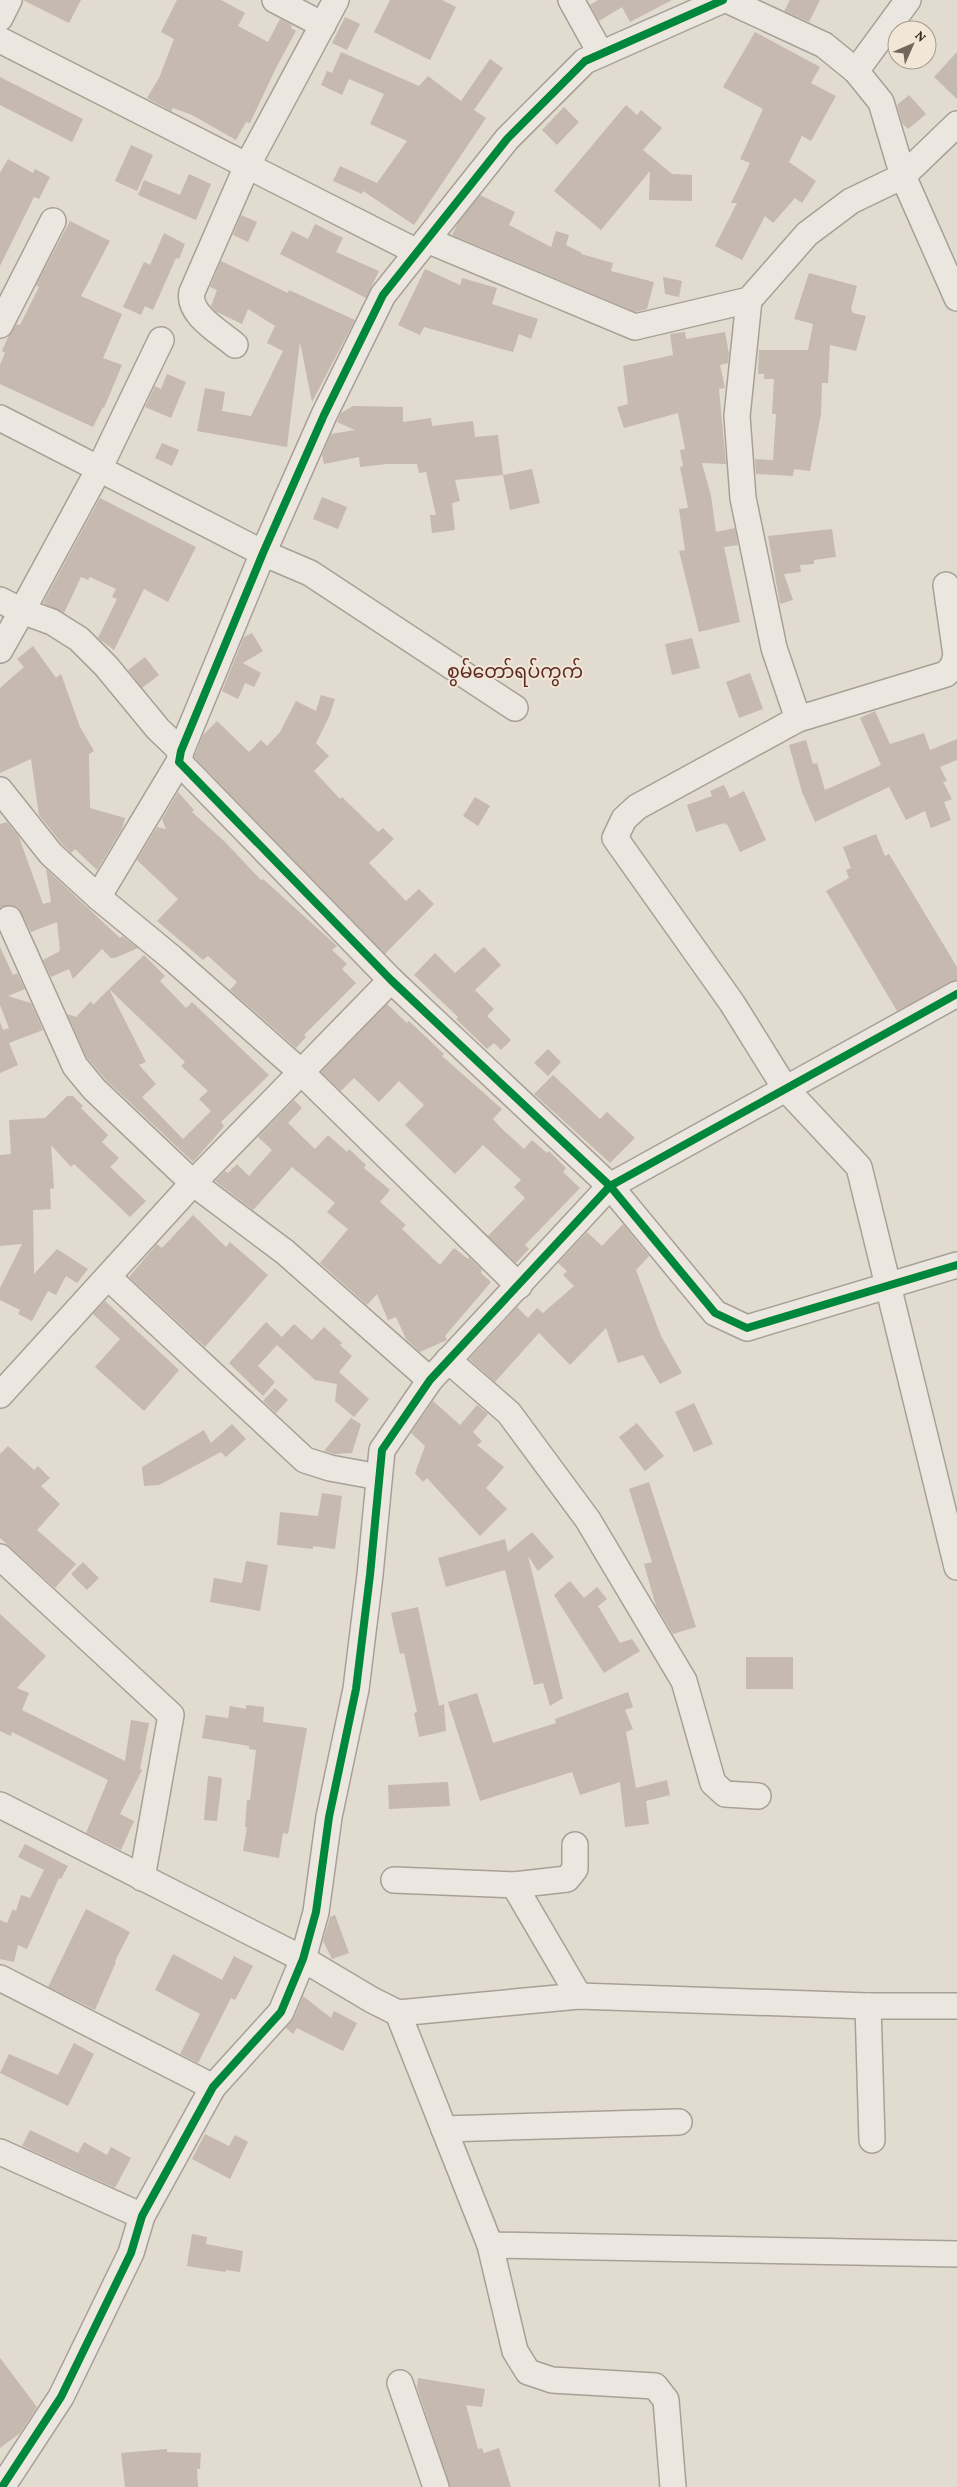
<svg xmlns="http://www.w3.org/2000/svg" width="957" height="2487" font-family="'Crimson Pro','Noto Sans Myanmar',serif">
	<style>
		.building { fill: #c6b9b0 }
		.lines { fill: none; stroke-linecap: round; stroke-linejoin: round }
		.minor-casing { stroke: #a8a097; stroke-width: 28 }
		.minor { stroke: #ebe7e0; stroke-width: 25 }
		.cycleway-casing { stroke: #f2e7d6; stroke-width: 11 }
		.cycleway { stroke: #00873e; stroke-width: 8 }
		.labels { text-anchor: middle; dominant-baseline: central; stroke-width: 4; stroke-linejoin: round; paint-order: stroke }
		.quarter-label { font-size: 19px; fill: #5e2a24; stroke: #f2e7d6 }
	</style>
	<rect width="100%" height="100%" fill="#e2dbcf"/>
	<g class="building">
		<path d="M23,0h58l-12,23z"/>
		<path d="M177,0h44l24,13 -7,13 30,16 12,-23 12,6 -1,3 5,3 -19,35 -27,57 -4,-1 -10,18 -44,-25 -19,-7 -2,3 -24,-13 12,-20 15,-39 -13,-7z"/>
		<path d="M390,0h52l14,7 -26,53 -56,-28z"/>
		<path d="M598,0h74l-42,22 -8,-15 -23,14 -9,-16z"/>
		<path d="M790,0h30l-11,22 -25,-11z"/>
		<path d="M345,17l15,7 -13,26 -15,-7z"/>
		<path d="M755,32l65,35 -9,16 25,13 -25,45 -9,-5 -13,26 27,19 -14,22 -7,-5 -22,25 -8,-7 -23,44 -27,-14 22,-43h-6l19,-40 -10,-4 23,-50 -40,-22z"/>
		<path d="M341,52l78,34 9,-10 33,25 29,-42 13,9 -29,42 12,8 -72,107 -51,-34 -1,3 -29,-13 7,-15 37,17 30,-42 -37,-17 14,-30 -35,-15 -7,16 -21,-10 6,-14 5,2z"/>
		<path d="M957,52v47l-23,-22z"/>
		<path d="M0,77l83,42 -11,23 -72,-37z"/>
		<path d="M909,95l17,19 -18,15 -6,-6 -5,-18z"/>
		<path d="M626,105l11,10 4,-5 21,18 -19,22 29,24 20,1v26l-43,-1 1,-29 -49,59 -47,-39z"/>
		<path d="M564,107l15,15 -22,23 -15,-15z"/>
		<path d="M131,145l22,10 -16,36 -22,-10z"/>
		<path d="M8,159l25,14 2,-4 15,8 -11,22 -5,-2 -34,69v-93z"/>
		<path d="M189,174l22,10 -15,36 -58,-25 6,-15 36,15z"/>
		<path d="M480,195l35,17 -6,13 42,22 5,-16 13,4 -3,10 16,8 -1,1 32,9 -2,8 43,11 -7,27 -11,3 -184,-77 6,-12z"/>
		<path d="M241,215l16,7 -9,20 -15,-7z"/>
		<path d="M70,221l40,20 -29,55 41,18 -19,44 19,7 -18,43 -1,-1 -10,20 -93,-43v-19l5,-12 -3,-2 6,-14 9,-13 3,1 19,-38 -3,-2z"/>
		<path d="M315,224l28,14 -7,14 43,19 -13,27 -86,-44 12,-23 16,8z"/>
		<path d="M164,233l21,11 -6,15 -3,-1 -23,52 -8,-4 -4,9 -18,-8 21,-45 6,3z"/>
		<path d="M221,261l67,32 1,-3 66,30 -43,82 -12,-60 -13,105 -90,-16 8,-43 20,4 -3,19 29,5 32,-65 -16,-8 8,-17 -27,-17 -6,15 -27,-13 -4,-5 6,-16 -7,-3z"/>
		<path d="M425,269l35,16 2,-7 35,10 -5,16 46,15 -7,20 -12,-5 -6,18 -89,-25 -4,8 -22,-10z"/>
		<path d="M809,273l48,13 -6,23 2,4 13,3 -10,35 -26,-6 -2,38h-6l-1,31 -11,57 -16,-2 -1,7 -37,-2 -1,-15 18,1 3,-46h-4l2,-35h-10v-5h-6l1,-24h49l5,-26 -19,-5z"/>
		<path d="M663,277l19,4 -3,16 -14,-3z"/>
		<path d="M685,332l1,7 39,-7 4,22 -1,9 -8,2 5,23 -6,1 7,75 -24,-1 9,33 5,36 19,-4 3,17 -14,2 16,75 -41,10 -20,-81 6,-1 -6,-41 9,-1 -8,-41 3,-1 -3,-16 5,-1 -7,-36 -54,15 -7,-21 11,-3 -5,-38 50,-11 -3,-21z"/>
		<path d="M167,374l19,8 -15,36 -26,-11 10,-21 6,3z"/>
		<path d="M353,406l50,1v15l28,-4 1,8 41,-5 2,16 23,-2 5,40 -48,5 5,21 -8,2 3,27 -23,3 -2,-18h6l-10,-43 -7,1 -2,-9h-30l-27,3 -1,-10 -35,7 -2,-9 9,-21 24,-4 -18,-8 4,-9z"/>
		<path d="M162,443l17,7 -7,16 -17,-8z"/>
		<path d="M532,469l8,34 -30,7 -7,-35z"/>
		<path d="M322,497l25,10 -9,22 -25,-10z"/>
		<path d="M100,498l96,49 -28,55 -24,-13 -30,61 -16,-12 19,-39 -5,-2 4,-8 -26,-12 -2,3 -7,-3 -17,36 -21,-10z"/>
		<path d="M832,529l4,28 -22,3v4l-14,1 1,7 -17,2 9,26 -13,4 -12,-68z"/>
		<path d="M252,633l11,18 -20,12 18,10 -7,14 -9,-4 -7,16 -16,-8 22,-54z"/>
		<path d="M692,638l8,30 -28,7 -7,-31z"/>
		<path d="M33,646l23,32 5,-4 19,53 14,24 -5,3 1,54 35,10 -3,11 -25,41 -22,-21 -4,4 -9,-9 -23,-29 -8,-56 -31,14v-85l24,-21 -7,-8z"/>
		<path d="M145,657l14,18 -17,13 -14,-18z"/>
		<path d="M750,673l13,36 -24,9 -13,-36z"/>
		<path d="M321,695l14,4 -6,18 -13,26 13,13 -15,15 26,28 2,-2 36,35 5,-4 11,11 -25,24 37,38 13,-12 15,15 -49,50 -191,-197 9,-22 14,-14 32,31 12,-12 6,6 13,-14 16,-31 20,10z"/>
		<path d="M875,711l15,33 34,-11 6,17 27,-11v21l-17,7 7,14 -4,1 9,17 -8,3 7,18 -20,8 -6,-17 -19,9 -17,-33 -74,35 -13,-30 -13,-47 17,-5 7,24 4,-1 8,27 56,-25 -21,-47z"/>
		<path d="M724,785l6,13 14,-7 22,49 -26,12 -13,-28 -2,1 -1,-2 -28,9 -9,-27 25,-9 -2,-5z"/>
		<path d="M178,792l16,18 -2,2 33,30 37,39 1,-2 74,67 -5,4 15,14 -5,5 14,14 -52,52 2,2 -10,11 -66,-58 7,-8 -29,-26 -5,4 -46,-39 21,-22 -41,-39 20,-33 9,2 -4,-10z"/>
		<path d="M475,797l15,9 -12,20 -15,-10z"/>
		<path d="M7,822l12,15 24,67 8,-2 -5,-33 74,69 2,-2 16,12 -23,10h-4l-9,-9 -29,30 -4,-10 -18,8 -8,-17 17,-9 -3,-29 -26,10 -13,-24 -8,-3 -10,3v-84z"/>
		<path d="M876,834l9,22 4,-2 68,113v13l-60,31 -71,-120 23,-13 -3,-8 5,-2 -8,-21z"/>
		<path d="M0,947l13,28 4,-2 8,16 -17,7 23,7 12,27 -34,13 9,22 -18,8v-51l3,8 6,-2 -9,-23z"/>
		<path d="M484,947l17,18 -26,25 19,19 -7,7 24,24 -10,10 -7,-7 -7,6 -31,-30 2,-2 -44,-42 21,-22 20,20z"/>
		<path d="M144,955l21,21 -5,5 26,27 6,-6 77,73 -48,47 3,4 -2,3 -29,33 -88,-83 -18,-21 -20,-44 9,3 15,-16 2,4 16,-16 37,73 -7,3 17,19 -14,13 41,42 28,-28 -12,-12 9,-8 -27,-25 4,-4 -76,-73z"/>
		<path d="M387,1004l20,19 2,-2 35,33 -2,2 60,53 -9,10 7,8 24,22 8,-9 15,13 2,-2 17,17 -3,4 17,16 -55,57 4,4 -13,14 -28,-27 37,-38 -11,-11 7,-7 -38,-35 -28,29 -50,-49 19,-20 -25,-24 -20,21 -25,-24 -13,13 -20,-19z"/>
		<path d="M548,1049l13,13 -13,14 -14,-13z"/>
		<path d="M553,1075l47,44 7,-7 28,26 -25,25 -76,-69z"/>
		<path d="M67,1096h6l10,10 -2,2 27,27 -6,7 17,16 -9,9 36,34 -16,16 -56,-53 -3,3 -20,-22 3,43 -4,1 1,20 -18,1 1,64 23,-25 31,20 -11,14 -11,-7 -10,19 -8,-4 -16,30 -14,-7 2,-4 -20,-10v-12l22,-44 -22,2v-91l11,-1 -2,-34 36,-2z"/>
		<path d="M294,1100l8,8 -14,15 27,26 13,-14 19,17 2,-3 17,16 -2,3 26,22 -10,12 26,23 -4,4 38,36 14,-17 14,11 1,-2 13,13 -1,3 10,9 -46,54 2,4 -27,12 -14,-13 -10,-22 -8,3 -11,-26 -10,11 -47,-42 28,-34 -21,-17 8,-9 -43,-36 -39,43 -38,-29 10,-10 3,2 9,-9 12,12 23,-26 -14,-13z"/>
		<path d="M193,1215l33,32 4,-5 38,33 -63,72 -76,-70 28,-33 5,4z"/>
		<path d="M623,1224l26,32 -13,14 25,66 21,37 -22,11 -17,-29 -25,8 -12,-35 -36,37 -31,-32 -44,49 -26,-23 48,-52 11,11 9,-10 6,5 31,-27 -11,-11 4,-4 -9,-8 29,-31 15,14z"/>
		<path d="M105,1301l74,69 -35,41 -49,-44 25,-28 -27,-25z"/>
		<path d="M266,1322l16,15 12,-13 18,16 12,-13 18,16 -2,2 12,11 -13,16 30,27 -15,18 -19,-16 2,-17 -22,-4 -38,-35 -19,21 17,16 -12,14 -34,-33z"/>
		<path d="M275,1388l13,12 -12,13 -13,-12z"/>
		<path d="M433,1401l27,24 17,-20 11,9 -15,18 9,9 -5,4 27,22 -18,21 21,21 -27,27 -53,-58 -4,4 -8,-9 10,-27 -14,-13z"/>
		<path d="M694,1403l19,41 -19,8 -19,-40z"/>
		<path d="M351,1418l10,6 -9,29 -18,1 -10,-3z"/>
		<path d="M637,1423l27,33 -19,15 -26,-34z"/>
		<path d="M232,1424l14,15 -20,18 -5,-5 -62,33 -15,1 -2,-19 62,-37 7,13z"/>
		<path d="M8,1446l26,24 4,-4 12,12 -9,8 19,18 -23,26 39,34 -21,24 -55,-50v-84z"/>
		<path d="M649,1482l47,145 -23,7 -17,-28 -12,-42 8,-2 -23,-73z"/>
		<path d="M322,1493l20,3 -7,53 -22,-3v3l-36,-4 3,-33 38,4z"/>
		<path d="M532,1532l22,25 -16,14 -10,-15 35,142 -13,8 -7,-23 -9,2 -29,-115 -59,17 -8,-29 67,-19 3,13z"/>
		<path d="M246,1561l22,4 -8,46 -50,-9 4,-24 28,5z"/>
		<path d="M83,1562l16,16 -12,12 -16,-16z"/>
		<path d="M570,1581l14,17 13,-11 10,12 -9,7 22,37 12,-4 8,12 -36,22 -50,-78z"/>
		<path d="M418,1607l21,99 5,-2 2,27 -27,6 -5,-24 3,-1 -13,-59 -4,1 -9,-41z"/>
		<path d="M0,1614l46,42 -29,32 12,5 -7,17 103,51 6,-41 18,3 -9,46 2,1 -22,44 14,7 -13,29 -35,-17 22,-53 -96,-48 -1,4 -11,-5z"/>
		<rect x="746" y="1657" width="47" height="32"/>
		<path d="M628,1692l5,15 -8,3 8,19 -7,3 10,56 31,-8 3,15 -24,6 3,23 -24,3 -5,-45 -40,13 -8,-23 -92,29 -32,-99 29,-9 16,50 63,-20 -1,-4z"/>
		<path d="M246,1705l18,2 -1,15 44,6 -19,106 -5,-1 -4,25 -36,-7 4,-24h-2l2,-27h3l6,-50 -7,-1v-3l-47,-8 4,-23 22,3 2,-12 16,3z"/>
		<path d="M208,1776l14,2 -5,43 -13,-1z"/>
		<path d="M448,1782l2,24 -61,3 -1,-24z"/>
		<path d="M25,1844l43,22 -7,13 -2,-1 -32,71 -9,-4 -4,17 -14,-3v-39l7,3 6,-14 3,2 5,-16 9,3 14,-28 -26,-13z"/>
		<path d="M86,1909l44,23 -15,29 1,1 -21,48 -47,-23z"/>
		<path d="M335,1915l14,38 -17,6 -9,-18 7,-24z"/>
		<path d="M173,1954l49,26 12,-24 19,10 -18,34 -4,-2 -33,65 -18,-9 20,-40 -45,-24z"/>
		<path d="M303,1996l28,22 3,-7 23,12 -14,28 -46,-23 -4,6 -7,-6 8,-10z"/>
		<path d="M74,2043l20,11 -26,52 -68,-33 9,-19 49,21z"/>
		<path d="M30,2130l48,23 6,-11 23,13 4,-8 20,11 -16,30 -93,-42z"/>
		<path d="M205,2134l24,12 6,-11 13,7 -18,37 -38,-20z"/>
		<path d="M192,2234l15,3 -1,7 37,7 -3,21 -14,-2 -1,2 -38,-6z"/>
		<path d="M0,2358l37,49 -17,26 -20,15z"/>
		<path d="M418,2378l67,11 -3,18 -16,-2 12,44 4,-1 2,5 15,-5 12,39h-61l-33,-100z"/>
		<path d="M167,2449v3l34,1 -1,16h-3l1,18h-73l-4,-34z"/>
	</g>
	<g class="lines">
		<defs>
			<g id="minor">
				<path d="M275,0l48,25"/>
				<path d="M571,0l30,54"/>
				<path d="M723,0l-138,61 -78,78 -124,156 -59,120 -61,138 -82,198 -2,11 212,218 219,206 105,127 32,15 210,-63"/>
				<path d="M727,0l97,45 32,26 25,31 22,74 54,122"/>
				<path d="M0,18l9,-18"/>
				<path d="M0,40l417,212"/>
				<path d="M856,71l52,-71"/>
				<path d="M427,240l208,87 114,-27 58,-66 44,-33 52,-25 54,-52"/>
				<path d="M749,300l-12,116 6,82 31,150 24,71"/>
				<path d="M0,325l53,-104"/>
				<path d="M235,345c-15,-13 -48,-31 -43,-53l55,-126 89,-166"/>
				<path d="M0,418l263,135 47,20 205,135"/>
				<path d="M946,585l10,70 -3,11 -7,8 -148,45 -161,88 -13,12 -9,19 117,165 53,85 74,79 98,400"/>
				<path d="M0,600l22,11 77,-142 62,-129"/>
				<path d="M0,650l22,-39 30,11 27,17 27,27 52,63 23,22"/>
				<path d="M0,790l51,64 47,43 74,61 129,114 218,214"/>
				<path d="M98,897l81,-135"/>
				<path d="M9,919l66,147 19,23 99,94 92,69 145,128"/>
				<path d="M108,1277l197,183 25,8 49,9"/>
				<path d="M448,1360l61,53 79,107 96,161 29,102 12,11 33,2"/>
				<path d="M0,1395l193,-212 198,-203"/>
				<path d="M0,1557l171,158 -29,163"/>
				<path d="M0,1805l303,154 69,41 26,13 181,-17 289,10h89"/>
				<path d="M394,1880l120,5 65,111"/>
				<path d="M514,1885l53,-6 8,-10v-24"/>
				<path d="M0,1978l213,109"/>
				<path d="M868,2006l4,134"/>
				<path d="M398,2013l92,232 25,106 13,21 24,8 103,6 11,14 7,87"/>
				<path d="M444,2129l235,-7"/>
				<path d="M0,2152l142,64"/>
				<path d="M490,2245l467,9"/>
				<path d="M400,2383l36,104"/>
				<path d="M2,2487l59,-90 70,-144 11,-37 71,-129 68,-75 22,-53 13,-47 13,-95 27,-128 14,-114 12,-125 48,-70 180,-194 347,-192"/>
			</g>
		</defs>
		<use href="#minor" class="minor-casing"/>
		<use href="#minor" class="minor"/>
		<defs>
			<g id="cycleway">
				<path d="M723,0l-138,61 -78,78 -124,156 -59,120 -61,138 -82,198 -2,11 212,218 219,206 105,127 32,15 210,-63"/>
				<path d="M2,2487l59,-90 70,-144 11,-37 71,-129 68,-75 22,-53 13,-47 13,-95 27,-128 14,-114 12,-125 48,-70 180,-194 347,-192"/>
			</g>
		</defs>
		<use href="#cycleway" class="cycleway-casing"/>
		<use href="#cycleway" class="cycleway"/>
	</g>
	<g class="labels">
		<g class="quarter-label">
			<text x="515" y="671">စွမ်တော်ရပ်ကွက်</text>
		</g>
	</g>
	<g transform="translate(912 45) rotate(45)"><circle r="24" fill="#f2e7d6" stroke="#a79b8d"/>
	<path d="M0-4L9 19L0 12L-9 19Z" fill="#72675d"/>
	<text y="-8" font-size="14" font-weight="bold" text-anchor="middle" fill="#362920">N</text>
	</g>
</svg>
